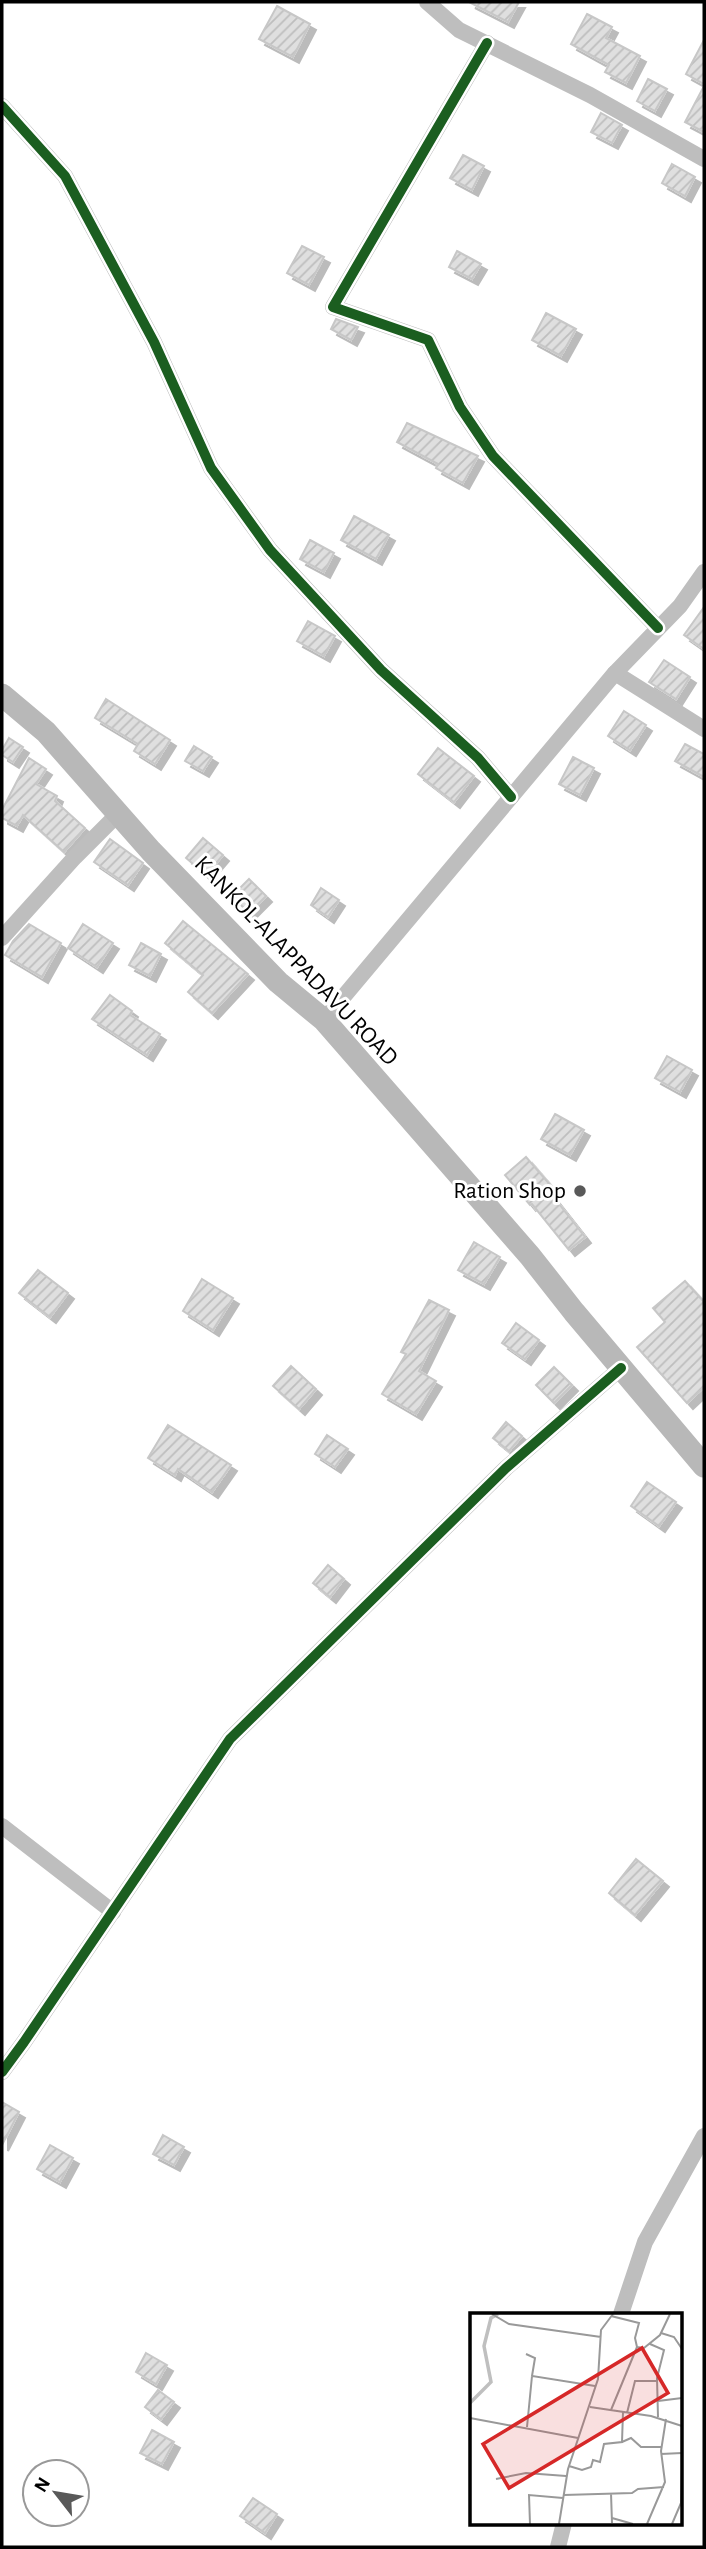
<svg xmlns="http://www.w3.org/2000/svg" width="706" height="2549" font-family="'Alegreya Sans',sans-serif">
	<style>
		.building { fill: url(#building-hatch); stroke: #c7c7c7; stroke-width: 2; filter: url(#shadow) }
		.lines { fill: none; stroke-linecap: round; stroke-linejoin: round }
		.minor { stroke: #bebebe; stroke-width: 16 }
		.secondary { stroke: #b8b8b8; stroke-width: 23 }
		.cycleway-casing { stroke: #fff; stroke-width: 15 }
		.cycleway { stroke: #1b5e20; stroke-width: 10 }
		.poi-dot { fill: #595959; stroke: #fff; stroke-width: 2.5 }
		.labels { text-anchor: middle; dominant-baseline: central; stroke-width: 6; stroke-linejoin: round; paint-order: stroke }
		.street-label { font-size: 24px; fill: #000; stroke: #fff }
		.poi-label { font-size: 24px; fill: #000; stroke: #fff; text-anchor: end }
		.inset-river { fill: none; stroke: #bfbfbf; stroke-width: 3.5 }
		.inset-road { fill: none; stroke: #999; stroke-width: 2 }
		.view { fill: #d62828; fill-opacity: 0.15; stroke: #d62828; stroke-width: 3.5 }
		.inset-edge { fill: none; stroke: #000; stroke-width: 3.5 }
	</style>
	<defs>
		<pattern id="building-hatch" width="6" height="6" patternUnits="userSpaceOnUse" patternTransform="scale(1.75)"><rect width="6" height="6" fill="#dfdfdf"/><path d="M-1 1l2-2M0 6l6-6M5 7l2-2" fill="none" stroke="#bebebe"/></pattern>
		<filter id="shadow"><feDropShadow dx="6" dy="6" stdDeviation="0" flood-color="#0004"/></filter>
	</defs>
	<rect width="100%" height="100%" fill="#fff"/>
	<g class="building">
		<path d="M469,2h50l-11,20z"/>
		<path d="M277,6l33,18 -17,33 -34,-18z"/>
		<path d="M587,14l25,13 -6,11 34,18 -14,27 -21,-11 4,-7 -38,-21z"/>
		<path d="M704,40v44l-18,-10z"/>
		<path d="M648,79l19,10 -12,22 -18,-10z"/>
		<path d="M704,86v46l-19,-10z"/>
		<path d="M601,113l21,12 -10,18 -21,-11z"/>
		<path d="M463,155l21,11 -12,24 -22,-12z"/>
		<path d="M672,164l23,13 -10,19 -23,-13z"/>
		<path d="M302,246l22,11 -15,28 -22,-12z"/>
		<path d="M457,251l24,13 -9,15 -23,-12z"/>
		<path d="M546,313l30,16 -15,27 -29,-16z"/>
		<path d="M336,319l22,8 -7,13 -20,-11z"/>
		<path d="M407,423l71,33 -15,27 -27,-15 2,-4 -41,-22z"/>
		<path d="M354,516l35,19 -13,24 -35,-19z"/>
		<path d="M310,540l24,13 -10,19 -24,-13z"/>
		<path d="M704,607v42l-20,-14z"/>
		<path d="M308,621l27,15 -11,20 -27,-15z"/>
		<path d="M664,660l26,17 -14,22 -27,-17z"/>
		<path d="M106,699l64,41 -15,24 -21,-13 4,-7 -43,-26z"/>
		<path d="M624,711l22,14 -16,25 -22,-14z"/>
		<path d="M9,738l14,9 -10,15 -11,-7v-5z"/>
		<path d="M685,744l19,10v23l-29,-16z"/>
		<path d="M194,746l18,11 -9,14 -18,-10z"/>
		<path d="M438,748l36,28 -20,26 -36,-28z"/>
		<path d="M573,757l21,11 -14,27 -21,-11z"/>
		<path d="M29,758l17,11 -10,15 21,12 -2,5 30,27 -21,24 -41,-37 -6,11 -15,-8v-8z"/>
		<path d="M203,838l20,17 -17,20 -20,-17z"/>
		<path d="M110,839l33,24 -15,22 -34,-23z"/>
		<path d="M249,879l17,17 -17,17 -17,-17z"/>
		<path d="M321,888l18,12 -11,17 -17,-12z"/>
		<path d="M183,921l65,53 -36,39 -24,-21 15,-17 -38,-32z"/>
		<path d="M29,924l32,19 -19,34 -37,-22 8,-14z"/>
		<path d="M83,924l30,19 -16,24 -29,-19z"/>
		<path d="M141,943l20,11 -11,22 -21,-11z"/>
		<path d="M110,995l22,16 -2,4 30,19 -13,21 -55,-36z"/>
		<path d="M667,1056l25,14 -12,22 -25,-14z"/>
		<path d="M555,1114l29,16 -14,25 -29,-16z"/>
		<path d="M526,1157l26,30 -4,3 37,47 -16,13 -37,-46 -2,1 -25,-30z"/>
		<path d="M474,1242l26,15 -16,27 -26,-14z"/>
		<path d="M38,1270l30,23 -18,24 -31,-24z"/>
		<path d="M202,1279l31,19 -20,32 -30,-19z"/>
		<path d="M685,1281l19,21v85l-17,16 -50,-56 28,-25 -12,-14z"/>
		<path d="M429,1300l20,10 -30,61 17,10 -20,33 -34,-20 24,-40 -5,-2z"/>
		<path d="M516,1323l23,17 -14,19 -23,-16z"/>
		<path d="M291,1366l25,23 -17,20 -26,-23z"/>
		<path d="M554,1367l18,18 -18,18 -18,-18z"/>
		<path d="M506,1422l16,14 -13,15 -16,-13z"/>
		<path d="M168,1425l63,40 -19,27 -34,-23 -3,6 -27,-17z"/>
		<path d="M327,1435l21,14 -13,18 -20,-13z"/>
		<path d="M647,1482l29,20 -17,24 -28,-20z"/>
		<path d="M328,1565l16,14 -14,18 -17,-14z"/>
		<path d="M636,1859l27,22 -28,34 -26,-22z"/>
		<path d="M2,2102l17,10 -17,33z"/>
		<path d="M163,2135l21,12 -10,18 -21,-11z"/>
		<path d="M50,2145l23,13 -13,24 -23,-13z"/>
		<path d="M146,2353l21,12 -11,19 -20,-12z"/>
		<path d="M158,2390l16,12 -13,17 -16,-12z"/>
		<path d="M152,2430l22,12 -12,22 -22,-11z"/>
		<path d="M253,2498l24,16 -12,19 -25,-17z"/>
	</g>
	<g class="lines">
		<g class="minor">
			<path d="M427,2l32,28 131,65 114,64"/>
			<path d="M487,43l-154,264 95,33 32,67 33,49 165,172"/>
			<path d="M2,106l63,70 89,166 57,126 59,82 111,120 97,88 33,39"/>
			<path d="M615,673l89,56"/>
			<path d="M2,938l73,-81 43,-43"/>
			<path d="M324,1020l291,-347 65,-67 24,-34"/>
			<path d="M2,1826l111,86"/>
			<path d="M2,2072l22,-30 206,-303 276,-271 115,-100"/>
			<path d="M621,2314l24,-72 59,-106"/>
			<path d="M558,2547l6,-24"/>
		</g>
		<path class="secondary" d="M2,695l44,37 105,119 127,131 46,38 206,236 44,56 130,154"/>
		<defs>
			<g id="cycleway">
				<path d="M487,43l-154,264 95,33 32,67 33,49 165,172"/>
				<path d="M2,106l63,70 89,166 57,126 59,82 111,120 97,88 33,39"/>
				<path d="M2,2072l22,-30 206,-303 276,-271 115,-100"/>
			</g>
		</defs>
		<use href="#cycleway" class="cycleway-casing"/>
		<use href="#cycleway" class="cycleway"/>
	</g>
	<circle class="poi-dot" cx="580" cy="1191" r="7"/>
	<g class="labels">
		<g class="street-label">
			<text transform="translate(296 961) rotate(46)">KANKOL-ALAPPADAVU ROAD</text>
		</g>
		<g class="poi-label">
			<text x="566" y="1191">Ration Shop</text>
		</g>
	</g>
	<g transform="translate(470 2313)">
		<rect width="212" height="212" fill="#fff"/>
		<path class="inset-river" d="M0,90l21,-21 -7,-36 7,-28 7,-4"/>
		<path class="inset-road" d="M22,1l17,10 92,13M141,3l28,7 -4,15 2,9 7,1 16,-13 10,-21M191,20l13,4 8,12M180,31l14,6 -7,28 1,39M56,41l9,4 -3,18 63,10M188,88l24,-3M120,94l61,9 31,10M141,97l26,-63M157,100l8,-32h22M0,105l108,20M57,114l5,-51M152,129l9,-4 10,9h20M191,141l21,-1M99,153l13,4 9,-3 2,-7 7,2 4,-18 18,-2 1,-30M26,166l30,-6 40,3M141,180l1,30M94,182l68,-2 6,-4 26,-2M142,205l21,6M60,211l-1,-29 34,3M89,211l9,-55 30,-90 3,-49 12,-16M177,211l18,-42 -4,-31 5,-32M202,211l9,-21 1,-33"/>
		<path class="view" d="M172,35l26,45 -159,95 -26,-44z"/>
		<rect width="212" height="212" class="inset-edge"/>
	</g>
	<rect width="706" height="2549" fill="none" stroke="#000000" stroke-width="7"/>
	<g transform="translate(56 2493) rotate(301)"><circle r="33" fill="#ffffff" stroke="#999999" stroke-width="2"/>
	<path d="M0-5L12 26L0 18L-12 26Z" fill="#595959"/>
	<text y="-10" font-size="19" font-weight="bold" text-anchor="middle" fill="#000000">N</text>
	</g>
</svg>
